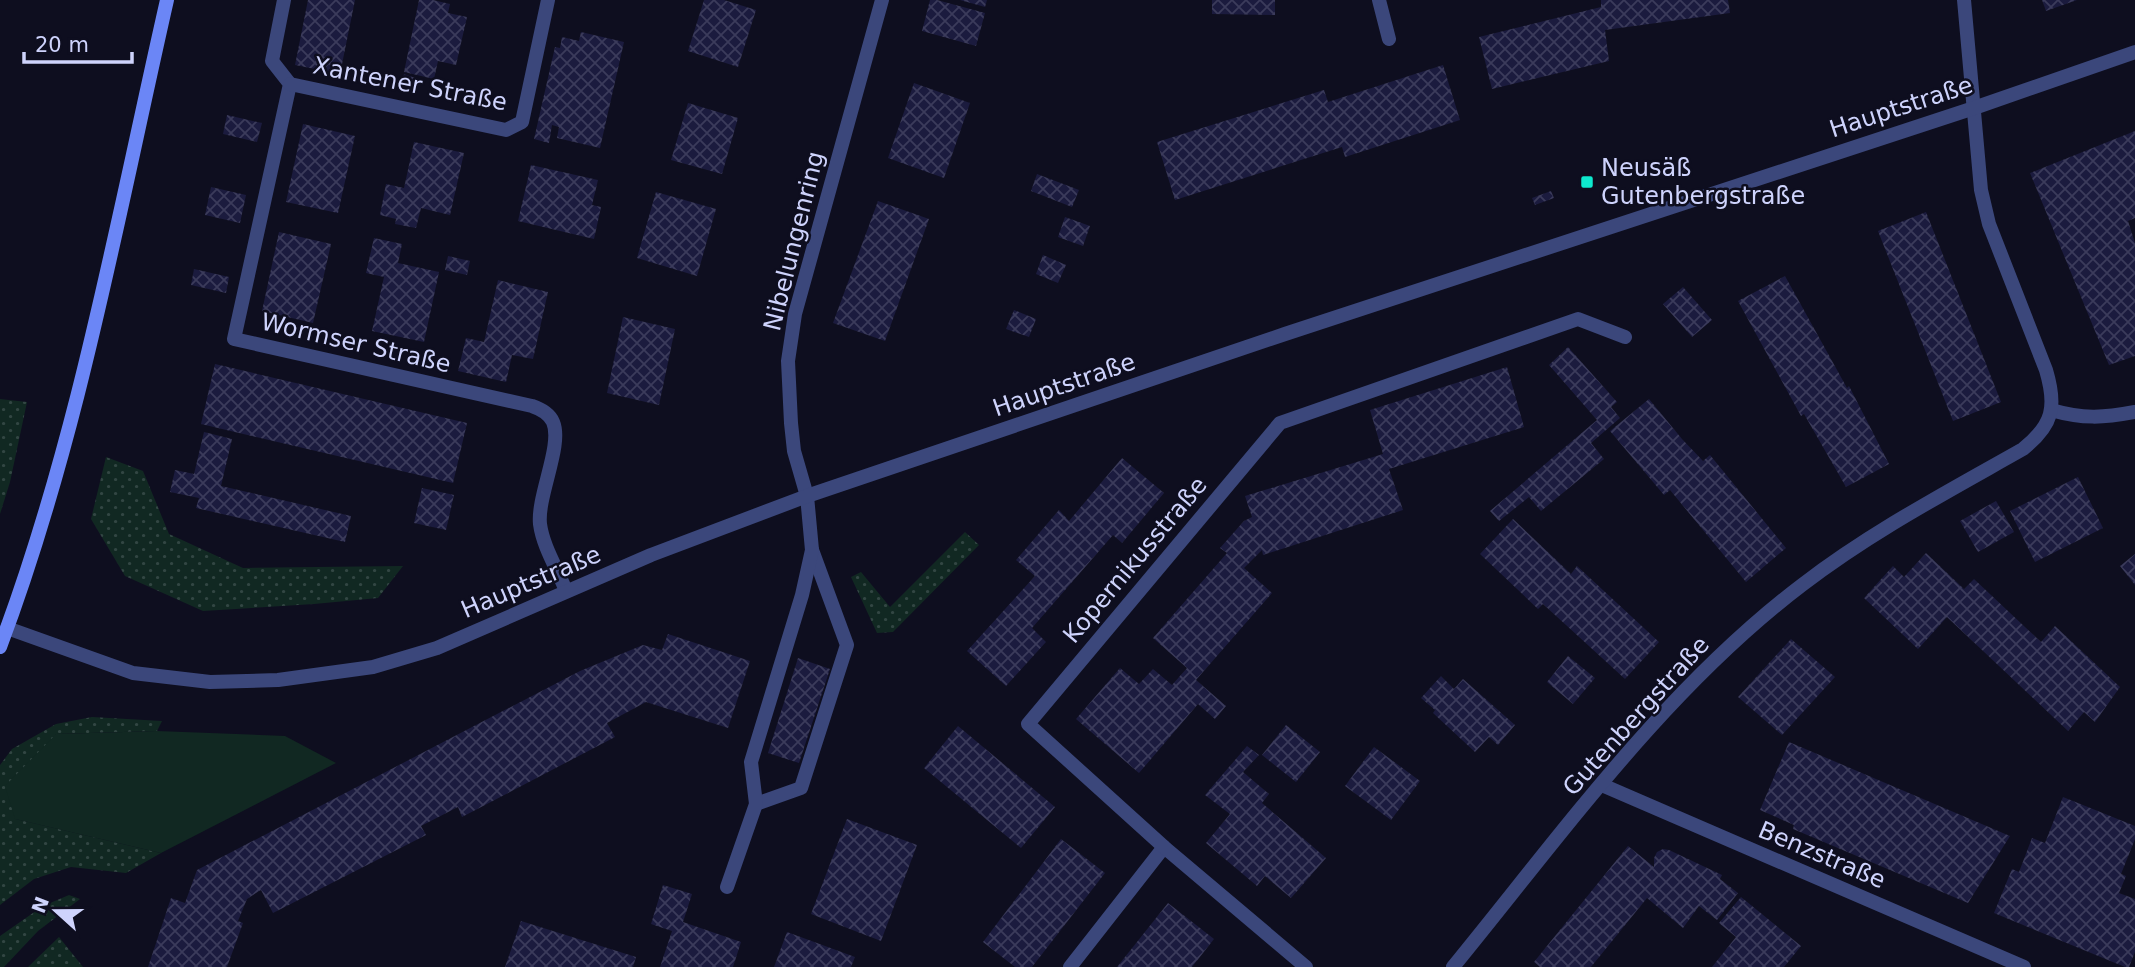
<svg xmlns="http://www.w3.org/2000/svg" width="2135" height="967" font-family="'DejaVu Sans',sans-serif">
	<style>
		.grass { fill: url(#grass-dots) }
		.park { fill: #112822 }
		.building { fill: url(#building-cross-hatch) }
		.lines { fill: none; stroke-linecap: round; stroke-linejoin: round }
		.service { stroke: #3b477b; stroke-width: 14 }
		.minor { stroke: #3b477b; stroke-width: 14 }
		.tertiary { stroke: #3b477b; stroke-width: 14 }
		.secondary { stroke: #6b86f6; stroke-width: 14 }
		.poi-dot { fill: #0ee9ce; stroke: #0e0e1f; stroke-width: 2.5 }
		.labels { text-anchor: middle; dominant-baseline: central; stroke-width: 5; stroke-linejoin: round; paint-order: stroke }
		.street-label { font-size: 24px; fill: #ced3fc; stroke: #0e0e1f }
		.poi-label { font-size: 24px; fill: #ced3fc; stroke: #0e0e1f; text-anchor: start }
	</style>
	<defs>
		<pattern id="grass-dots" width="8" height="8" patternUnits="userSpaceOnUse" patternTransform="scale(1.75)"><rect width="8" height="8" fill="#112822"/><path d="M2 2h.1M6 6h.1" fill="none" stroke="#324643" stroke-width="1.8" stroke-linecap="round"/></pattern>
		<pattern id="building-cross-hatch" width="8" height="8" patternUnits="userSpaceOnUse" patternTransform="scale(1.75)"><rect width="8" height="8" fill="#1b1b3e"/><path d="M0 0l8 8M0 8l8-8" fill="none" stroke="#3b3b5b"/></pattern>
	</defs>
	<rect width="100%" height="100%" fill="#0e0e1f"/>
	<g class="grass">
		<path d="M0,399l27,3 -17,80 -10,32z"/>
		<path d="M106,457l37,14 26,63 74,34 160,-2 -25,32 -64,6 -111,7 -78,-35 -34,-57z"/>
		<path d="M965,532l14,13 -86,87 -16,1 -26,-56 10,-5 29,35z"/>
		<path d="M92,717l70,4 -5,10 -101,3 -40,85 145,34 -35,20 -55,-6 -37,12 -34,26v-140l12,-16 44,-25z"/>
		<path d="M69,895l11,4 -42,32 -34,36h-4v-31l43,-30z"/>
		<path d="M59,937l24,30h-55z"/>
	</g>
	<path class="park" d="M157,731l128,5 51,27 -175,90 -146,-34 -10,-33 51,-52z"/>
	<g class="building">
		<path d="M308,0h47l-15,74 -45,-9z"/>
		<path d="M419,0h14l17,4 -2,9 19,4 -11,48 -18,-4 -4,18 -30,-7z"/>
		<path d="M704,0h20l32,10 -18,57 -50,-16z"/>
		<path d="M930,0h7l48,13 -9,33 -54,-15z"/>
		<path d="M960,0h27l-2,7z"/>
		<path d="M1212,0h63v15l-63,-1z"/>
		<path d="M1601,0h127l2,13 -125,17 4,31 -117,28 -13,-52 122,-30z"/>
		<path d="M2042,0h35l-31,11z"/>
		<path d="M581,32l43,10 -24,106 -43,-10 2,-11 -7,-2 -3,18 -15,-4 21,-92 5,1 2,-11 17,4z"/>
		<path d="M1443,65l17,55 -115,37 -3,-10 -167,53 -18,-58 167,-52 4,12z"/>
		<path d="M404,74l14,5 -4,12 -14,-5z"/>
		<path d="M914,83l56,20 -26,75 -56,-20z"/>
		<path d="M688,103l50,15 -16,56 -51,-14z"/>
		<path d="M227,115l35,8 -5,19 -34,-8z"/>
		<path d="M303,124l52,12 -17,77 -52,-11z"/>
		<path d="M2135,131v87l-7,3 7,22v113l-26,9 -79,-192z"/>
		<path d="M414,142l50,11 -14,62 -29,-7 -5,20 -21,-4 1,-5 -16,-4 6,-31 18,4z"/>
		<path d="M531,165l67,15 -6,25 9,2 -7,32 -76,-18z"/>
		<path d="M1037,174l42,16 -7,17 -41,-16z"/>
		<path d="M211,187l35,8 -6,28 -35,-8z"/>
		<path d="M1551,191l3,7 -19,7 -3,-7z"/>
		<path d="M656,192l60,17 -19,67 -60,-18z"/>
		<path d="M878,201l51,18 -44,122 -52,-18z"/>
		<path d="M1926,212l75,190 -48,19 -75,-190z"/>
		<path d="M1065,217l25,9 -7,20 -25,-9z"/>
		<path d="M279,232l52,12 -18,79 -51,-12z"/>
		<path d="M374,238l28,6 -4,19 41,9 -15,70 -52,-11 12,-54 -18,-4z"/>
		<path d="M1043,255l23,10 -8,18 -22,-9z"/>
		<path d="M448,256l22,5 -3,14 -22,-5z"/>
		<path d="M194,269l35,8 -3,16 -35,-8z"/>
		<path d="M1785,276l62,112 2,-2 40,78 -43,23 -42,-73 -3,2 -63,-115z"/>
		<path d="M498,280l50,12 -15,67 -21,-4 -6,27 -48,-11 8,-33 18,4z"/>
		<path d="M1683,287l29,33 -20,17 -29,-33z"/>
		<path d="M1014,310l22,9 -7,18 -23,-8z"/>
		<path d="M623,317l52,12 -16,76 -52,-12z"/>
		<path d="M1568,347l49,55 -6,5 9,11 -29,25 13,16 -63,52 -12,-14 -30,24 -9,-10 107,-91 -48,-55z"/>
		<path d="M215,364l252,59 -14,60 -252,-59z"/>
		<path d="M1507,367l17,60 -135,42 14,41 -140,45 -1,-5 -18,18 28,25 -76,87 30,26 -11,13 -17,-15 -59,69 -63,-54 44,-51 19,16 14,-15 19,16 15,-17 -34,-30 74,-85 -7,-5 24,-27 8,-4 -7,-21 138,-42 -13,-44z"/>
		<path d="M1649,399l33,40 21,22 7,-6 76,93 -40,34 -76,-92 -6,5 -54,-64z"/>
		<path d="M204,432l28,7 -11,47 130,30 -6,26 -149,-34 3,-10 -29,-6 5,-22 19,4z"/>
		<path d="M1122,458l42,35 -42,50 -9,-8 -81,93 14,14 -40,44 -39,-35 68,-75 -19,-16 43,-50 10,11z"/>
		<path d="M2078,477l25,51 -68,34 -25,-51z"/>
		<path d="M422,488l32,7 -8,35 -32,-7z"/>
		<path d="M1996,501l18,31 -36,20 -18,-31z"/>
		<path d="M1513,519l58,55 6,-8 82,76 -34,37 -82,-75 -5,5 -58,-55z"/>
		<path d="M1926,553l38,36 10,-10 67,63 14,-16 65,61 -25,35 -11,-10 -16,19 -121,-114 -29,32 -54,-51 29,-32 11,11z"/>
		<path d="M2135,554v31l-15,-19z"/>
		<path d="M668,634l82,27 -22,67 -82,-26 -39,21 8,14 -153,80 -4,-10 -4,2 -33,17 5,9 -153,78 -12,-23 -5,3 -9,6 -9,22 5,2 -16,44h-79l23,-69 14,5 12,-33 383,-199 63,-26 19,5z"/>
		<path d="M1791,639l44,38 -53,58 -44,-38z"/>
		<path d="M1568,656l27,22 -22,26 -26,-22z"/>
		<path d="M798,658l32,11 -31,94 -31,-10z"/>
		<path d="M1441,676l13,13 9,-10 52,46 -17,20 -9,-8 -14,15 -42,-39 2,-3 -14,-12z"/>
		<path d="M1286,725l34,27 -24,30 -34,-27z"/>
		<path d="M958,726l97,81 -34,41 -97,-80z"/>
		<path d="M1789,742l221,94 -42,67 -175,-74 1,-4 -34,-15z"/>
		<path d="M1247,746l12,9 -16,17 26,22 -7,9 64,55 -35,40 -26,-22 -8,10 -51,-43 24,-29 -25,-19z"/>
		<path d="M1374,747l46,34 -29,39 -46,-34z"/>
		<path d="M2063,797l72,29v13l-14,35 5,2 -7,17 16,6v53l-6,15h-4l-131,-54 18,-44 7,3 13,-34 13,5z"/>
		<path d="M847,819l70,26 -36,96 -70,-27z"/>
		<path d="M1061,839l44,34 -73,94h-17l-32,-25z"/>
		<path d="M1628,846l26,21v-9l3,-6 6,-3 6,1 53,25 -2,4 18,14 -21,27 -18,-14 -16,22 -36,-30 -56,69h-51l-6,-5z"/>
		<path d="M663,885l29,9 -9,28 58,20 -8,25h-73l12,-36 -21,-7z"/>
		<path d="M1741,897l60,49 -17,21h-72l24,-30 -17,-14z"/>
		<path d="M1168,903l46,36 -22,28h-75z"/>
		<path d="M521,921l115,36 -3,10h-128z"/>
		<path d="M787,932l68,25 -4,10h-77z"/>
	</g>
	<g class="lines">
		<g class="service">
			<path d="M756,804l45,-16 46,-143 -35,-95"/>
			<path d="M727,887l29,-83 -5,-42 51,-167 10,-45 -5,-54"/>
		</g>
		<g class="minor">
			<path d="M284,0l-12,61 18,23 -56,255 298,67c9,3 17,7 21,16 10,23 -16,74 -13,102 3,23 18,46 26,67"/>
			<path d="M1379,0l10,39"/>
			<path d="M290,84l216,46 16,-8 26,-122"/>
			<path d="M2051,410c32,9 52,8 84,2"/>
			<path d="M807,496l-13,-45 -3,-28 -3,-62 7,-47 87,-314"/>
			<path d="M1602,785l422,182"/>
			<path d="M1070,967l94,-120"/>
			<path d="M1306,967l-142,-120 -136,-123 252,-301 298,-104 47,18"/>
			<path d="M1453,967c108,-132 212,-278 349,-382 69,-53 145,-93 221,-136 30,-24 34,-42 23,-79l-57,-146 -8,-34 -17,-190"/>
		</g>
		<path class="tertiary" d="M7,628l126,45 77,9 68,-2 95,-13 64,-19 214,-93 156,-59 478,-162 689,-226 161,-56"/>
		<path class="secondary" d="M0,647c78,-207 118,-432 167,-647"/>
	</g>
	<rect class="poi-dot" x="1580" y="175" width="14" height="14" rx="3.5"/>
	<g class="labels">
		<g class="street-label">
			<text transform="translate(410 84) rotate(11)">Xantener Straße</text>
			<text transform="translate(1901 107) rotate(-18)">Hauptstraße</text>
			<text transform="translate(794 241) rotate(-76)">Nibelungenring</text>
			<text transform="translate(356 343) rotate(13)">Wormser Straße</text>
			<text transform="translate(1064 385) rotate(-19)">Hauptstraße</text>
			<text transform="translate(1135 560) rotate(-50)">Kopernikusstraße</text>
			<text transform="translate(531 582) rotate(-23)">Hauptstraße</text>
			<text transform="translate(1636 716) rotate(-48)">Gutenbergstraße</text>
			<text transform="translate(1822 855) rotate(23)">Benzstraße</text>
		</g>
		<g class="poi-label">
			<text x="1601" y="168">Neusäß<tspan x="1601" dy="28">Gutenbergstraße</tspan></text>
		</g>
	</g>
	<g transform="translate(56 911) rotate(291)" stroke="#0e0e1f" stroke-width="5" paint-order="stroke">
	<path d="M0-5L12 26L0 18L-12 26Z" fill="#ced3fc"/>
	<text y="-10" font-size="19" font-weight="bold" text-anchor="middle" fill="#ced3fc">N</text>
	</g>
	<path d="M24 52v10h108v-10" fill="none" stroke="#ced3fc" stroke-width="3.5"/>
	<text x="35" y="52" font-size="21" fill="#ced3fc" stroke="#0e0e1f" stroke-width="5" paint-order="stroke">20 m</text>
</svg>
